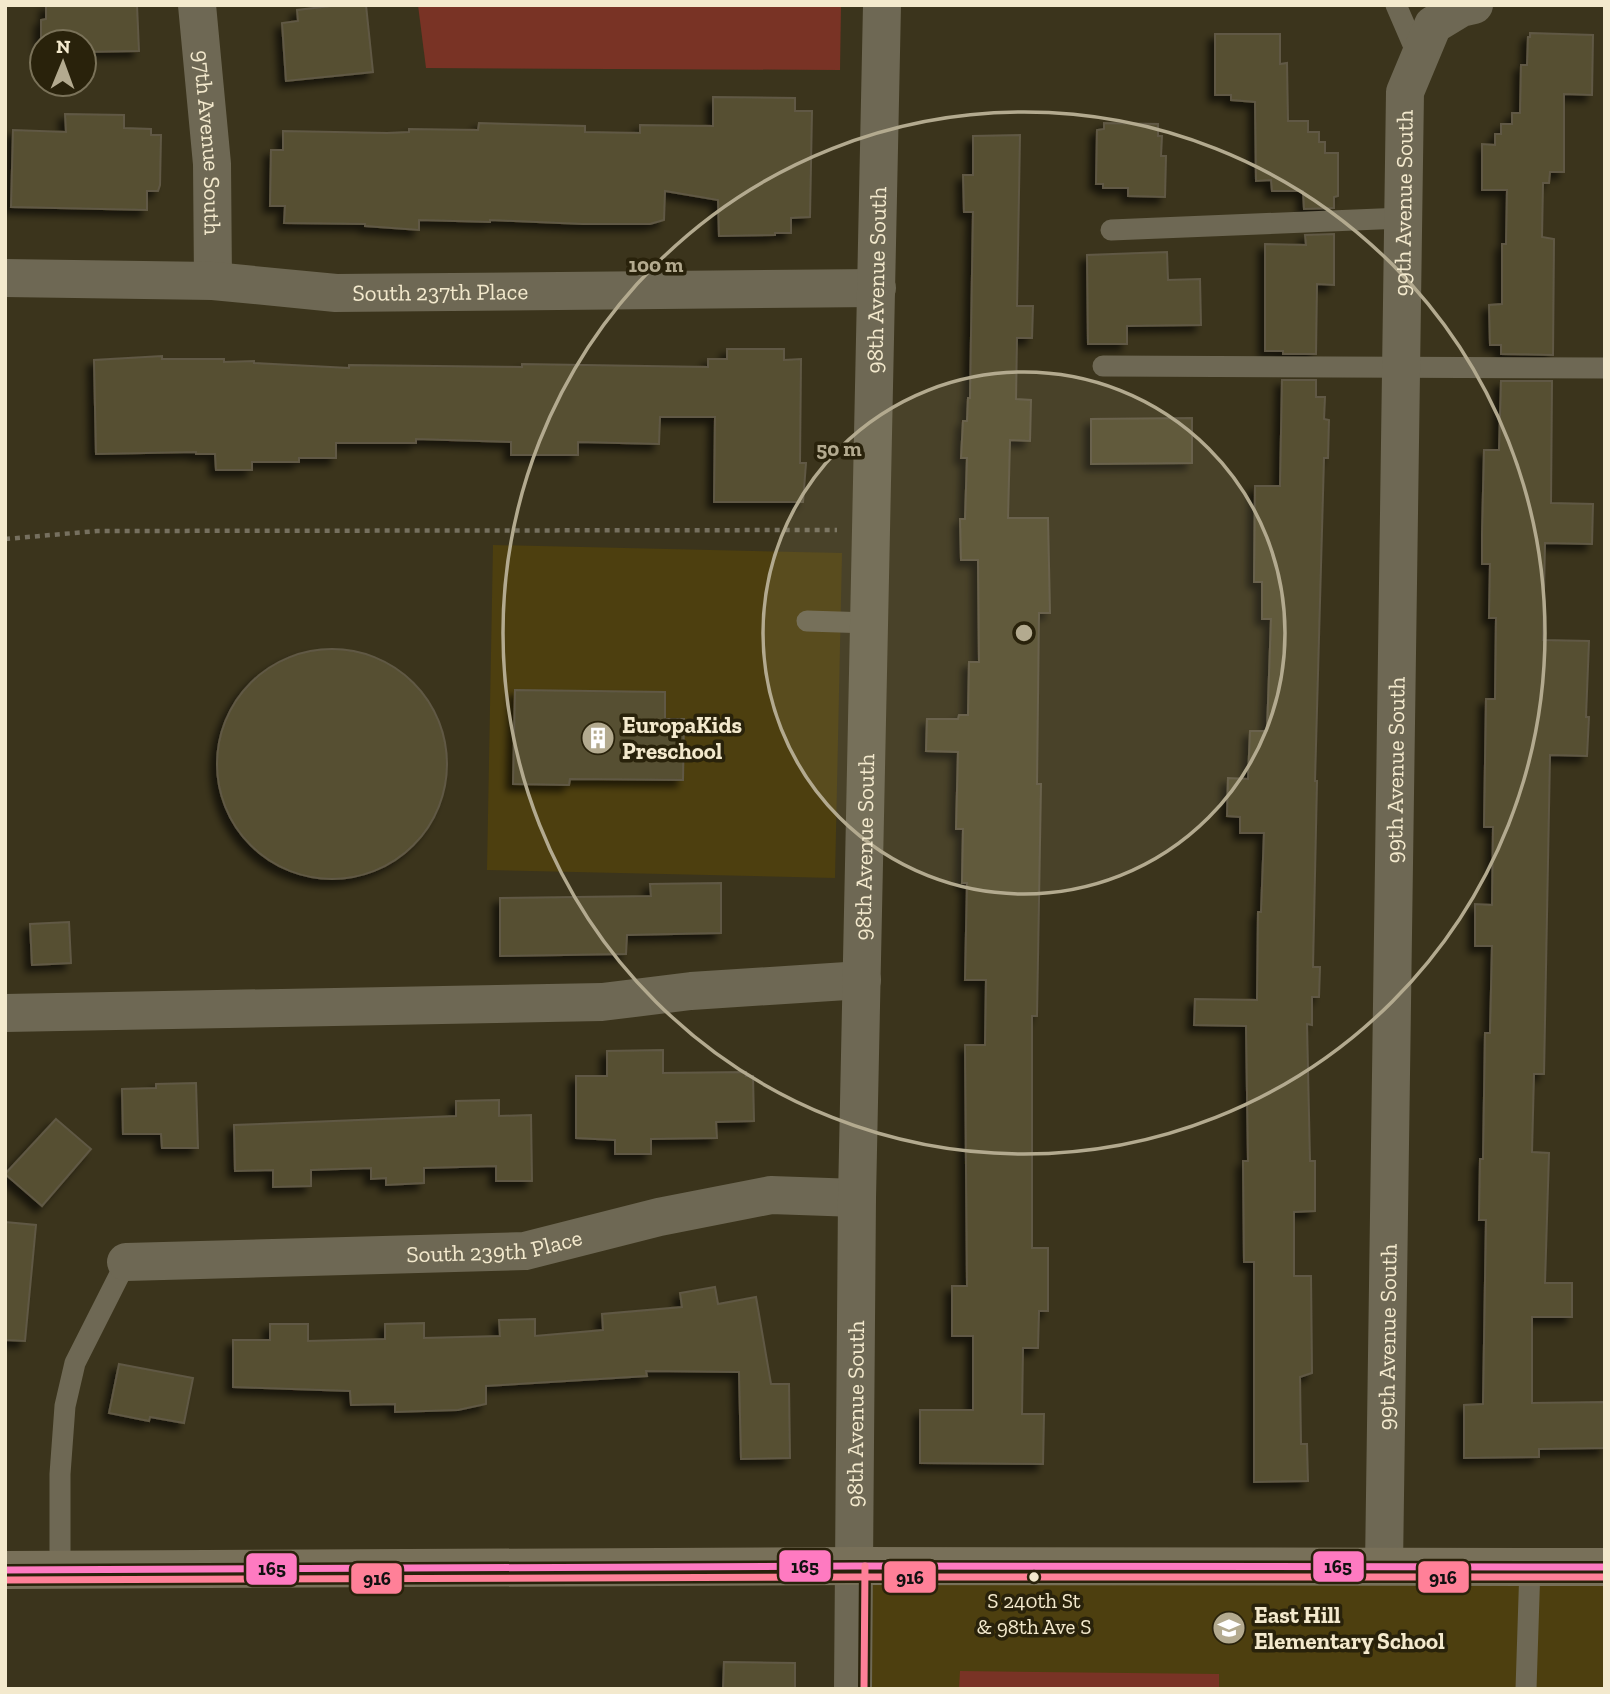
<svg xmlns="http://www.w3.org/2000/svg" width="1610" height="1694" font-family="'Zilla Slab',serif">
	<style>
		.built { fill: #4d3f0f }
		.green { fill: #793325 }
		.building { fill: #564f33; stroke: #605944; stroke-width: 2; filter: url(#shadow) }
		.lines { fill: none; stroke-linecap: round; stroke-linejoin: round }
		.path { stroke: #76705f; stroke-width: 4.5; stroke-dasharray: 5 5; stroke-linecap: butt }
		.service { stroke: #6e6854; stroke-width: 21 }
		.minor { stroke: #6e6854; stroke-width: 38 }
		.secondary { stroke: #787059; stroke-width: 38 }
		.bus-1-casing { stroke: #29220b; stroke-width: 12 }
		.bus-2-casing { stroke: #29220b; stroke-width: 12 }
		.bus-1 { stroke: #fe7ac1; stroke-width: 7 }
		.bus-2 { stroke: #ff8098; stroke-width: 7 }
		.ring { fill: none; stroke: #b3aa8f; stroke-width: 3.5 }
		.bus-dot { fill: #f3e9cd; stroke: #29220b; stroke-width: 2.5 }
		.labels { text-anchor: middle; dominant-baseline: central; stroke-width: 7; stroke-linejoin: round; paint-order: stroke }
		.bus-label { font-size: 21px; fill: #f3e9cd; stroke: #29220b }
		.street-label { font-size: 23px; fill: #f3e9cd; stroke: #29220b }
		.poi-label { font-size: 23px; font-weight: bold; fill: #f3e9cd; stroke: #29220b; text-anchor: start }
		.centre { fill: #b3aa8f; stroke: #29220b; stroke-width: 3.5 }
		.ring-label { font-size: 21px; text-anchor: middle; font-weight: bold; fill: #b3aa8f; stroke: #29220b; stroke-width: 7; stroke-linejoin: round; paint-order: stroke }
		.line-badge { stroke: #29220b; stroke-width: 2.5 }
		.pale-badge-label { font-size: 19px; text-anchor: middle; font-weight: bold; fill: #111 }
	</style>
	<defs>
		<filter id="shadow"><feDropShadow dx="-6" dy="6" stdDeviation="3.5" flood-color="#0009"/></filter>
	</defs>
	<rect width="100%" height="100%" fill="#3b341c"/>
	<g class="built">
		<path d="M493,545l349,8 -7,325 -348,-8z"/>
		<path d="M855,1566l750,1v122h-752z"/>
	</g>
	<g class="green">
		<path d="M418,5h423l-1,65 -414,-2z"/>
		<path d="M960,1671l259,3v15h-260z"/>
	</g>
	<g class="building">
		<path d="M46,5h91l2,46 -55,1v-10h-42l-1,11v-33l5,-1z"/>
		<path d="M340,5h26l7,67 -87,9 -4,-58 16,-2 -1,-11z"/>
		<path d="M1530,33l63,2 -1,60 -28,-1v78h-14l-1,11h-6l-1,54 12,2 -1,116 -52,-1v-9h-11l-1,-40 13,-1v-60h4l1,-54h-25v-46l13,1v-11h6v-10h11v-11h8l1,-48h6l1,-28h2z"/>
		<path d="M1215,34h65v30l7,-1 1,58h20v11h11v10h6v11h13v43l-4,1v11l-30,1 -1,-18h-31l-1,-11 -15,1 -1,-79 -24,-2v-5h-16z"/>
		<path d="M713,97l82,1v13h17l-2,106 -19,1v15h-16v2l-56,1 -1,-36 -53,-9 -1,29 -14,4h-67l-93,-4v2l-71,-2v10l-54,-4v-2l-81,-1 1,-17h-15l1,-56h12v-19l104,2 22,-1v-3l69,1 1,-7 106,3v6l55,1v-8l73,1z"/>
		<path d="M65,114l59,1v13l27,1v6h10l-1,50 -2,6h-11v19l-136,-3 2,-77 53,2z"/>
		<path d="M1104,123l54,1v12h4l-1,20h5l-1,41 -37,-1v-8h-25v-4h-7l1,-54 7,-1z"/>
		<path d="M1020,135l-3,171h16l-1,32h-15l-1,61 15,1 -1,41 -20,-1 -2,78h40l2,95h-11l-2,171h4l-4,232h-5v232h16v63h-9l-1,37h-15l-1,66h22l-1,50 -123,-1v-53h53v-74h-21v-50h15l-2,-241h20l1,-65h-21l2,-97h-5l1,-54h-7l2,-77 -32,-1 1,-32h31l1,-4h9l1,-53h10l-1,-102h-17l-1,-41h5l2,-61h-6l2,-37h4l1,-23h2l3,-186h-9l-1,-37h10v-39z"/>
		<path d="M1334,234v51l-17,-1 -1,70h-33v-3h-18v-107l41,1 -1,-10z"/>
		<path d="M1167,252l1,28 32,-1 1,46 -74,1v18h-39l-1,-89z"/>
		<path d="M727,349h57v11l17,-1 -1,104h6l-3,39h-89l1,-85h-55l-1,27 -81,-2v13h-67v-13l-95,-3v4h-80v15h-37v4h-47v8h-36l-1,-16h-19v-2l-100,2 -2,-94 68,-4v3h62v3l30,-1v2l95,5v-3l173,2v-3l186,3v-8h19z"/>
		<path d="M1282,380h34v17h9l-1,22 5,1 -1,38h-4l-9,323h2l-4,186h7l-1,30h-7v28l-5,-1 3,137h5v50l-21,1v64h17l1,97 -12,4 1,67h6l1,37 -54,1v-220h-10l-1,-101h5l-2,-135 -52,-1 1,-26 62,1 1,-88h3l3,-79h-24v-16l-13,-1 1,-38 20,1 2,-48h17l4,-112h-9v-37h-8l1,-96h25z"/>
		<path d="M1501,381h51l-1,122 42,1 -1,40 -47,-1 -2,97 46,1 -3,76h3l-2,39 -37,-1 -6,319h-10l-2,78 17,1 -4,130h27v34h-40v86l73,-1v46l-66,1v8l-75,1v-53l19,-1 3,-184h-7l1,-61h3l2,-126h5l2,-87h-17v-42l17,1 1,-78h-9l2,-128h9l1,-81h-7l1,-54h-8v-30l2,-84h15z"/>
		<path d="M1192,418v45l-101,1v-45z"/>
		<circle cx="332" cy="764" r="115"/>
		<path d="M515,690l150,2v27h19l-1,61 -113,-1 -1,6 -56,-1z"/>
		<path d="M721,883v50l-94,2 -1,19 -126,2v-58l151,-2 -1,-12z"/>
		<path d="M69,922l2,41 -39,2 -2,-41z"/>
		<path d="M663,1050v23l83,-1v4h7l1,45 -38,1 1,16 -66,1v15h-36v-14l-39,-2v-62h31v-25z"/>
		<path d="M196,1083l2,65h-36l-1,-14h-38l-1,-45 34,-1v-4z"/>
		<path d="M499,1100v16l32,-1 1,66h-36v-15l-72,2v15l-38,2v-7l-15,1v-11l-60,2v16l-38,1v-17l-38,1 -1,-46 222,-9v-15z"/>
		<path d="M56,1119l35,30 -49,57 -37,-32z"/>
		<path d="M5,1222l31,3 -11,116 -20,-1z"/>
		<path d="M715,1287l3,17 38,-7 15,87h18l1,74 -49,1 -2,-87 -93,-1 1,5 -161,10v18l-28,6 -63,2v-8l-44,1 -1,-14 -117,-4v-47h37v-16h38v17l77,-2v-15l39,-1v15l76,-2 -1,-16 36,-1v17l68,-6 -1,-16 80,-7 -2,-14z"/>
		<path d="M119,1364l74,14 -9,45 -34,-6 -1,4 -40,-8z"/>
		<path d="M724,1662l71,1v26h-72z"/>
	</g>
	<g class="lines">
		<path class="path" d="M5,539l92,-8 740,-1"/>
		<g class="service">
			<path d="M1396,5l22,51"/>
			<path d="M1111,230l292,-12"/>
			<path d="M1103,366l502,2"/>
			<path d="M807,621l63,2"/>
			<path d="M60,1570v-96l5,-68 10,-43 51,-101"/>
			<path d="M1526,1689l4,-123"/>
		</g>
		<g class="minor">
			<path id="s1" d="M197,5l15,159 1,117"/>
			<path id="s2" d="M5,278l208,3 123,12 541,-5"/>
			<path d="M5,1013l597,-11 89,-11 171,-11"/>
			<path id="s3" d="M126,1262l399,-11 134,-34 112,-22 86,3"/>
			<path id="s4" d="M1384,1566l21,-1474 28,-67 28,-17 13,-3"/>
			<path id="s5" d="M853,1689l4,-491 25,-1193"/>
		</g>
		<path class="secondary" d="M5,1570l850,-4 750,1"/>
		<defs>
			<path id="bus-1" d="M5,1570l850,-4 750,1"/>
			<g id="bus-2">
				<path d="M5,1580l850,-3h750"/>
				<path d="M864,1689l1,-123"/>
			</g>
		</defs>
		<use href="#bus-1" class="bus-1-casing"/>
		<use href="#bus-2" class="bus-2-casing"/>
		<use href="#bus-1" class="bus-1"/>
		<use href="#bus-2" class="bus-2"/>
	</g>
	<circle cx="1024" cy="633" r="261" fill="#b3aa8f" fill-opacity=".12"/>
	<g class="ring">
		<circle cx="1024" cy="633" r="261"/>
		<circle cx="1024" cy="633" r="521"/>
	</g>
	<defs>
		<symbol id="building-disc" viewBox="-11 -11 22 22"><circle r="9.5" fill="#b3aa8f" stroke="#29220b"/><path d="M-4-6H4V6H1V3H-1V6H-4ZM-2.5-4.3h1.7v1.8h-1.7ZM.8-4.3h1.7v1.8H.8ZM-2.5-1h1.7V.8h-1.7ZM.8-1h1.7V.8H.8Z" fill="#fff"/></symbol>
		<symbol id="school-disc" viewBox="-11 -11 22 22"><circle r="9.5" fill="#b3aa8f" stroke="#29220b"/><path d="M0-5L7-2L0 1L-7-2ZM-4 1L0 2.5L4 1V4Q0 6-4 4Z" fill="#fff"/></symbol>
	</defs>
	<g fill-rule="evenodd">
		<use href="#building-disc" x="579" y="719" width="38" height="38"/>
		<use href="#school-disc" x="1210" y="1609" width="38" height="38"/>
	</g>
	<circle class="bus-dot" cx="1034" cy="1577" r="6"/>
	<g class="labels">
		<g class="bus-label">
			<text x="1034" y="1600">S 240th St<tspan x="1034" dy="26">&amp; 98th Ave S</tspan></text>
		</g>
		<g class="street-label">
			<text stroke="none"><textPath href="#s1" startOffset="138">97th Avenue South</textPath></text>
			<text stroke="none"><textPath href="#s4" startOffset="1363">99th Avenue South</textPath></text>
			<text stroke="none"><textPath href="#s5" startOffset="1409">98th Avenue South</textPath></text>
			<text stroke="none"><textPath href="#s2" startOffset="436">South 237th Place</textPath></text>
			<text stroke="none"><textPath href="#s4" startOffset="796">99th Avenue South</textPath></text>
			<text stroke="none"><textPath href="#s5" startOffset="842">98th Avenue South</textPath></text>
			<text stroke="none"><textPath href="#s3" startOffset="369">South 239th Place</textPath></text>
			<text stroke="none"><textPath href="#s4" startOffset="229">99th Avenue South</textPath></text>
			<text stroke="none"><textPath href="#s5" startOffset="275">98th Avenue South</textPath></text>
		</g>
		<g class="poi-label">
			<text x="622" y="725">EuropaKids<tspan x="622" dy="26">Preschool</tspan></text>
			<text x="1254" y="1615">East Hill<tspan x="1254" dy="26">Elementary School</tspan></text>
		</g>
	</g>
	<circle cx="1024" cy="633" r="10" class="centre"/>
	<g class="ring-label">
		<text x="656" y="272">100 m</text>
		<text x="839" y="456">50 m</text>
	</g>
	<g class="line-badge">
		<rect x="778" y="1549" width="54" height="34" rx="7" fill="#fe7ac1"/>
		<rect x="1312" y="1550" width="53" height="33" rx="7" fill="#fe7ac1"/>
		<rect x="245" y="1552" width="53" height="34" rx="7" fill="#fe7ac1"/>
		<rect x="883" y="1560" width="54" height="34" rx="7" fill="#ff8098"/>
		<rect x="1417" y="1560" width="53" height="34" rx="7" fill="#ff8098"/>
		<rect x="350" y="1562" width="53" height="33" rx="7" fill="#ff8098"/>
	</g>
	<g class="pale-badge-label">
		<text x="805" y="1573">165</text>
		<text x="1338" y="1573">165</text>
		<text x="272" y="1575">165</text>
		<text x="910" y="1584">916</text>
		<text x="1443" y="1584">916</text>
		<text x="377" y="1585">916</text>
	</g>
	<rect width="1610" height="1694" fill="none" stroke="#f3e9cd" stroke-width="14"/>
	<g transform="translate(63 63) rotate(1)"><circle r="33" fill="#29220b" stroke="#7a7259" stroke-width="2"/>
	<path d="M0-5L12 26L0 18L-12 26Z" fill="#b3aa8f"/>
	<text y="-10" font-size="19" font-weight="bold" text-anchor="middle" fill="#f3e9cd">N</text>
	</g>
</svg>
